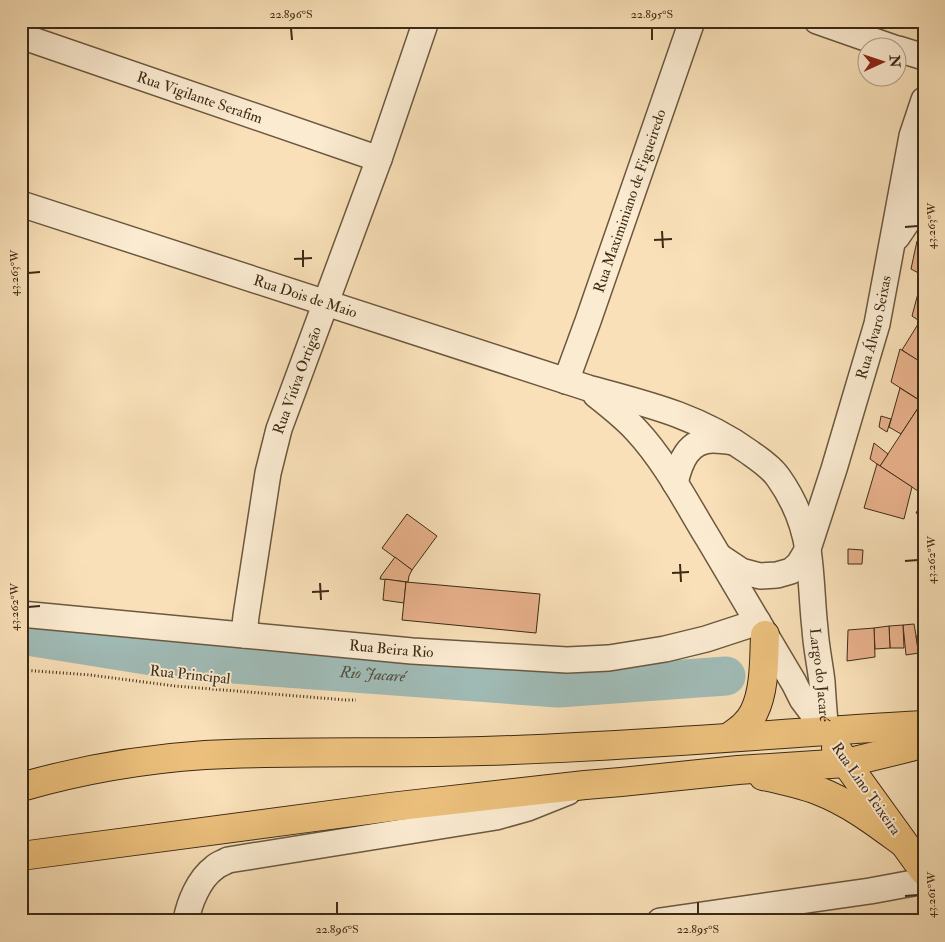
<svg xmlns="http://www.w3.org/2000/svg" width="945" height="942" font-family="'IM FELL Double Pica',serif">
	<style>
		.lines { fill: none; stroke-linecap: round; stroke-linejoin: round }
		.river { stroke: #a0bbb6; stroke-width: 39 }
		.building { fill: #e9b28c; stroke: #3c2a15 }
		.minor-casing { stroke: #6b583e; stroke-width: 28 }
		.major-casing { stroke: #3c2a15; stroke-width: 30 }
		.path { stroke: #3c2a15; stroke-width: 3; stroke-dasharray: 1 2.5; stroke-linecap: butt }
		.minor { stroke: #fbebd1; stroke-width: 25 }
		.major { stroke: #ecc07c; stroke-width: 28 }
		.ticks { fill: none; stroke: #3c2a15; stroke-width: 2 }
		.labels { text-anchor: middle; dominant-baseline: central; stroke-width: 4; stroke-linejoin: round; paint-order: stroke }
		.street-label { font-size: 15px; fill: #3c2a15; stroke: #fbebd1 }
		.water-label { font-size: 16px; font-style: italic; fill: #554e3d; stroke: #fbebd1 }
		.neatline { fill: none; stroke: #3c2a15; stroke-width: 2 }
		.ticks-label { font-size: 12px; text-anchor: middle; fill: #3c2a15 }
	</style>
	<rect width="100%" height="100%" fill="#f9e0b8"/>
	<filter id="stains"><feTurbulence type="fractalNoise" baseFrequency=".004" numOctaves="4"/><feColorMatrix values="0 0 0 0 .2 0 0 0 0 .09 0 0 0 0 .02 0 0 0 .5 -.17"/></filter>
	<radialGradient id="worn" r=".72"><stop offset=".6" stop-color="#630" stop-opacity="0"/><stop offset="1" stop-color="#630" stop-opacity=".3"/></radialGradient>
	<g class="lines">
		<path class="river" id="s1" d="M21,635l156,25 381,28 168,-12"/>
	</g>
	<g class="building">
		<path d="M917,241l7,3v32l-13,-7z"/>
		<path d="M921,282l3,2v40l-12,-8z"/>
		<path d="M920,321l4,3v32l-4,6 -18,-12z"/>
		<path d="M900,349l24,15v39l-33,-21z"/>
		<path d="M900,388l22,14 -21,32 -12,-7z"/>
		<path d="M922,402l2,1v92l-44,-29z"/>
		<path d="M881,416l10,3 -4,13 -8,-5z"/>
		<path d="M874,443l14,11 -8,12 -10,-7z"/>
		<path d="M877,464l35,23 -8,32 -40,-11z"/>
		<path d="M924,499v18l-8,-4z"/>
		<path d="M407,514l30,22 -25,34 -30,-22z"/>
		<path d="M848,549l15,1 -1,14h-14z"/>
		<path d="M395,557l17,13 -3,6 -1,6 -28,-3 1,-3z"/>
		<path d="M385,579l21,3 -2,21 -21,-3z"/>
		<path d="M406,582l134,12 -4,39 -134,-13z"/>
		<path d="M914,624l5,29 -13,2 -3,-30z"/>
		<path d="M903,625l1,23h-14l-1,-22z"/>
		<path d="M889,626l1,22 -15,1 -1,-21z"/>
		<path d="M874,628l1,29 -28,4 1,-31z"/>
		<path d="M924,635v14l-6,1 -2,-14z"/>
	</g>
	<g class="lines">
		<defs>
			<g id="minor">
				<path d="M817,21l77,27"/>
				<path id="s2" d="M21,36l358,123"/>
				<path d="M898,49l26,8"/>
				<path id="s3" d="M21,204l567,184c59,16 111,28 161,64 10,7 22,15 29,25 15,21 26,47 30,73 4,26 4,53 7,79 1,18 5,35 7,53 1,16 2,33 4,49"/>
				<path d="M897,237l21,-31 6,-20"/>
				<path id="s4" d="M566,381l22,-60 104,-300"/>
				<path d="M596,395c14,11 28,22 40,35 29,31 50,72 72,108 29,48 57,97 86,145l8,16 24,32"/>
				<path d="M675,483c5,-21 13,-43 38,-43 7,0 14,1 20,2"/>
				<path id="s5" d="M720,557l21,14 19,5 17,-1 14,-4 8,-7 9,-15 26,-80 43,-145 35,-188 12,-36"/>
				<path id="s6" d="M21,614l391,37 155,9 42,-2 56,-9 41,-10 52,-17"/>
				<path id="s7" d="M244,635l2,-19 22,-143 11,-44 100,-270 47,-138"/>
				<path d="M186,921c3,-18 13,-42 28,-53 4,-4 9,-5 14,-8l268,-43 32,-9 40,-16"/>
				<path d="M660,921l210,-30 54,-10"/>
			</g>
			<g id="major">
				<path d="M729,737c10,-7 20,-14 25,-25 11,-22 10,-53 11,-77"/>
				<path d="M836,748l10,15 78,108"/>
				<path d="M763,776c19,4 38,8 56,15 31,12 57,32 83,51"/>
				<path d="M21,787c59,-17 123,-28 184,-32 93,-5 185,-1 278,-4 147,-4 294,-18 441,-26"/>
				<path d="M21,856l369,-49 195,-22 36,-3 117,-12 108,-7 65,-16 13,-5"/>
			</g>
		</defs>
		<use href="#minor" class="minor-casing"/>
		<use href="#major" class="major-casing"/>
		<path class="path" d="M21,670l69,5 85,11 171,14h10"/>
		<use href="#minor" class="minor"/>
		<use href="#major" class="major"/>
	</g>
	<path class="ticks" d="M291,28l1,12M652,28v12M905,227l13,-1M662,231l1,17M654,240l18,-1M303,250v17M294,259l18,-1M28,273l12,-1M905,561l13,-1M680,564l1,18M672,573l17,-1M320,583l1,17M312,592l17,-1M28,607l12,-1M905,896l13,-1M337,902v12M698,902v12"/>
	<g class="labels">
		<g class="street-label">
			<text stroke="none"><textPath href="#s2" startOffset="189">Rua Vigilante Serafim</textPath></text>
			<text stroke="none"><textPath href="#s4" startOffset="191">Rua Maximiniano de Figueiredo</textPath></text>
			<text stroke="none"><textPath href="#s3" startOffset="299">Rua Dois de Maio</textPath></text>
			<text stroke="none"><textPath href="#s5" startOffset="336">Rua Álvaro Seixas</textPath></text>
			<text stroke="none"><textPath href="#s7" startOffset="261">Rua Viúva Ortigão</textPath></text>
			<text stroke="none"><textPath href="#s6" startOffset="372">Rua Beira Rio</textPath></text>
			<text stroke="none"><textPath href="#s3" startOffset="1014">Largo do Jacaré</textPath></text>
			<text transform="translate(190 675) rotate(6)">Rua Principal</text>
			<text transform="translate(866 789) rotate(55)">Rua Lino Teixeira</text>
		</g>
		<g class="water-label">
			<text stroke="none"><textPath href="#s1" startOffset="354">Rio Jacaré</textPath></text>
		</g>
	</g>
	<rect width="945" height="942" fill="none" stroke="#f9e0b8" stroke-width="55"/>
	<g transform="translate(882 62) rotate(87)"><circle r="24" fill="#fbebd1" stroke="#af9e86"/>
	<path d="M0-4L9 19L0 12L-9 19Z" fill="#8f2418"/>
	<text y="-8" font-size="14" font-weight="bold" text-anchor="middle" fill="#3c2a15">N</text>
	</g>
	<rect x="28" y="28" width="890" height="886" class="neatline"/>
	<g class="ticks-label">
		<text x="291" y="18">22.896°S</text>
		<text x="652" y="18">22.895°S</text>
		<text transform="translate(931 226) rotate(-90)" y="4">43.263°W</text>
		<text transform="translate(14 273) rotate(-90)" y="4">43.263°W</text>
		<text transform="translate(931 560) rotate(-90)" y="4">43.262°W</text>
		<text transform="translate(14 607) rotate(-90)" y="4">43.262°W</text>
		<text transform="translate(931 895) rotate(-90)" y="4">43.261°W</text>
		<text x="337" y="933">22.896°S</text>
		<text x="698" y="933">22.895°S</text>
	</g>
	<rect width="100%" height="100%" filter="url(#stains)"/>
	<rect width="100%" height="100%" fill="url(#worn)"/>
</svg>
